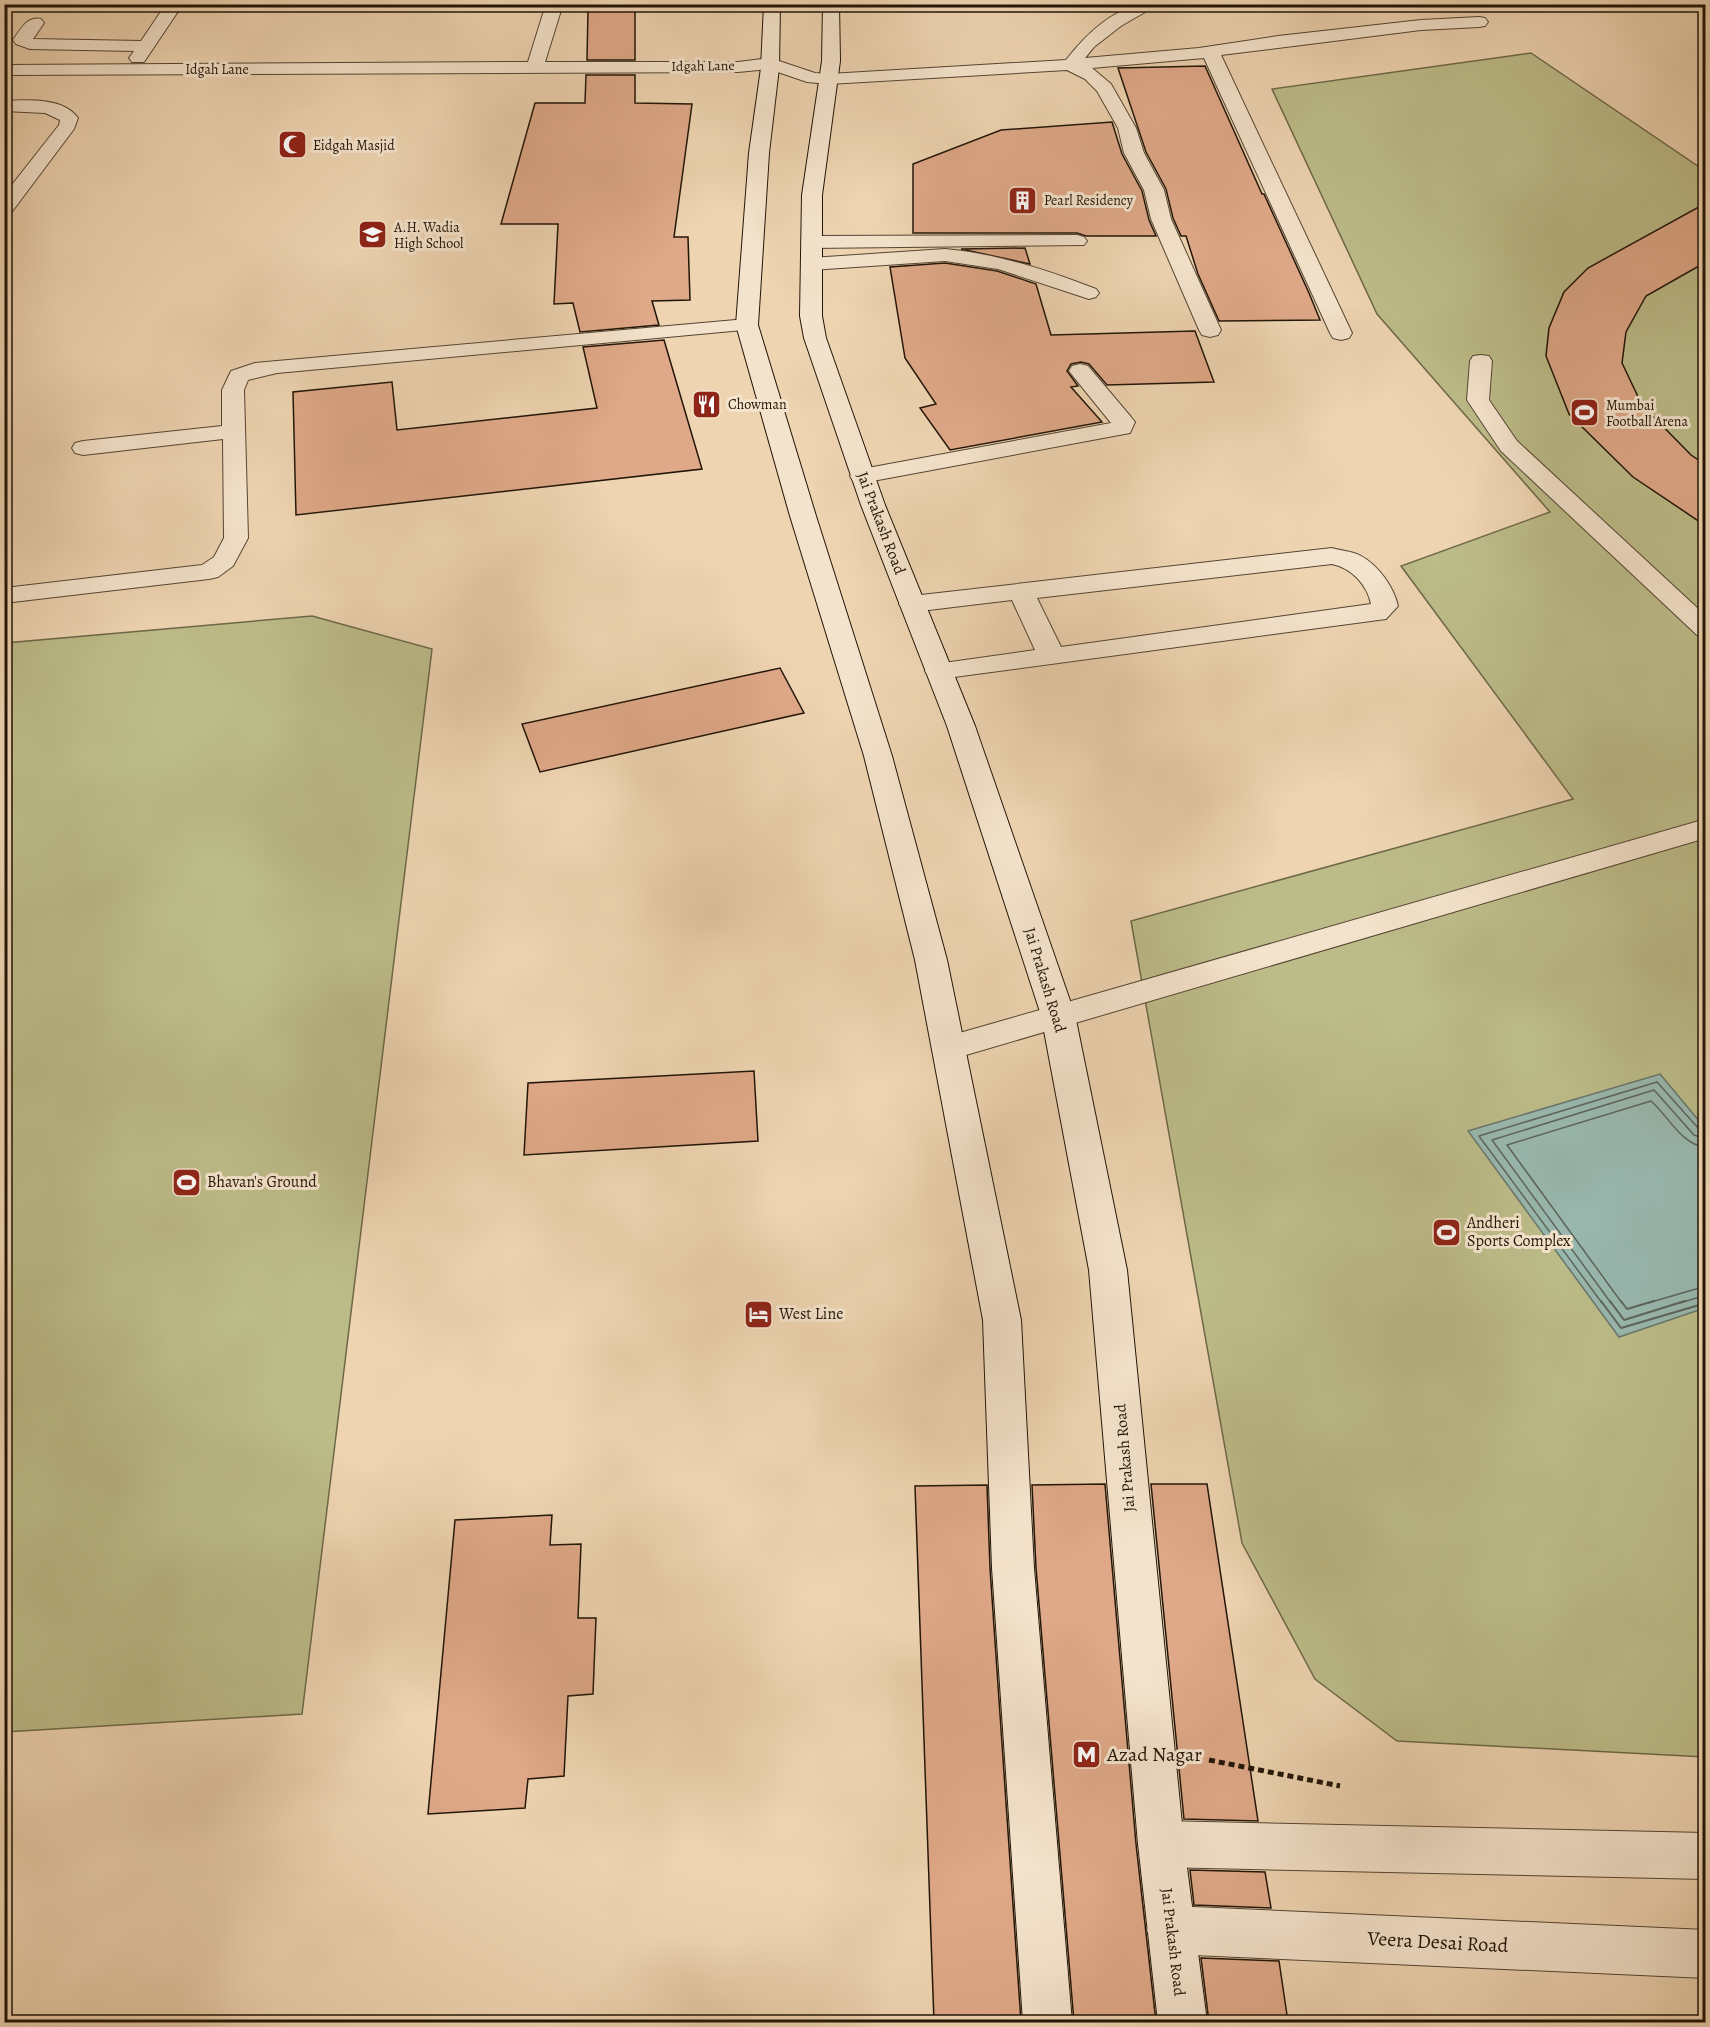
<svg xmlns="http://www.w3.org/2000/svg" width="1710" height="2027" font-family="Alegreya,serif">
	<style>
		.green { fill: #bcbc89; stroke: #6e6848; stroke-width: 1.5 }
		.water { fill: #99b8af; stroke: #69776c; stroke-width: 1.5 }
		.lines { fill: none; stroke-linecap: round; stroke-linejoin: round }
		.shore-far1 { stroke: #5d665b; stroke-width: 1.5 }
		.shore { stroke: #5d665b; stroke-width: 2 }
		.building { fill: #dfa888; stroke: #211507; stroke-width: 1.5 }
		.service-casing { stroke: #544532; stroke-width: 2 }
		.minor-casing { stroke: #544532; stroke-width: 2 }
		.tertiary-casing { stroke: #544532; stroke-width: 2 }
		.secondary-casing { stroke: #211507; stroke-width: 2 }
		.path { stroke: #211507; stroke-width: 5; stroke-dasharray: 6 4; stroke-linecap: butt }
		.service { fill: #f4e3cc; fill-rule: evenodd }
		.minor { fill: #f4e3cc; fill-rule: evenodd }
		.tertiary { fill: #f4e3cc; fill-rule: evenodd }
		.secondary { fill: #f4e3cc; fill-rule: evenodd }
		.labels { text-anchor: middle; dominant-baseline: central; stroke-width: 6; stroke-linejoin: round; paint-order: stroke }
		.far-street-label { font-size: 14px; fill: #211507; stroke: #f4e3cc }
		.far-poi-label { font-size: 14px; fill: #211507; stroke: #f4e3cc; text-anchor: start }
		.street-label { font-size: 16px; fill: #211507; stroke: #f4e3cc }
		.poi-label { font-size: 16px; fill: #211507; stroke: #f4e3cc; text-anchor: start }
		.near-poi-label { font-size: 20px; fill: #211507; stroke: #f4e3cc; text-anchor: start }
		.near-street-label { font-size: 20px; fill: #211507; stroke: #f4e3cc }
	</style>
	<rect width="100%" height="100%" fill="#eed4b1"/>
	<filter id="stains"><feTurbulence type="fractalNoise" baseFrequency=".00333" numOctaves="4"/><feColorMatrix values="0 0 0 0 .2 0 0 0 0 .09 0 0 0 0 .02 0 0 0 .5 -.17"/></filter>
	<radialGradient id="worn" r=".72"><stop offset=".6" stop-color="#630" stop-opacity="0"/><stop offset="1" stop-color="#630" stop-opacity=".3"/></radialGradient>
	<g class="green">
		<path d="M1531,53l174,118v1586l-308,-16 -82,-62 -73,-136 -111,-622 442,-122 -172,-233 149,-54 -173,-198 -105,-225z"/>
		<path d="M312,616l120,33 -130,1065 -297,18v-1089z"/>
	</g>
	<path class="water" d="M1660,1074l45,54v180l-86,29 -151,-206z"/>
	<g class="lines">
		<g class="shore-far1">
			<path d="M1602,1303l-123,-167 178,-54 42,47 7,2"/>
			<path d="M1611,1303l-119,-163 162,-50 40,45 12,4"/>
			<path d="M1622,1303l-115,-158 144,-44c19,17 29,42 55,47"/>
			<path d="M1648,1303l58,-17"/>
			<path d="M1680,1303l26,-8"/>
		</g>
		<g class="shore">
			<path d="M1601,1301l20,27 85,-25"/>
			<path d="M1610,1301l14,19 61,-19"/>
			<path d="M1621,1301l6,8 27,-8"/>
		</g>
	</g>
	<g class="building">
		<path d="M635,8v52h-48l1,-50z"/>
		<path d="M1205,66l57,128h2l45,99 11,27 -101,1 -21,-47 -12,-38h-5l-8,-18 -7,-29 -20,-37 -28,-84z"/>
		<path d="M586,75h49v28l57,1 -18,133h14l2,63 -38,1 7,24 -79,7 -7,-29 -19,1 4,-80h-57l34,-121h50z"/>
		<path d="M1112,122l10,32 20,37 7,29 7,16h-70l-9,-3h-164v-69l88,-34z"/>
		<path d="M1706,203v59l-60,34 -20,36 -4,31 20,42 49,50 15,10v61l-73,-49 -64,-63 -23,-58 3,-28 15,-36 24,-24z"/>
		<path d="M1025,248l5,16 -69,-15z"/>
		<path d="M945,263l52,8 39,13 15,51 144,-4 19,51 -107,3 -18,-21 -8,-2 -10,2 -4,7 11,15 -7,1 31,35 -152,28 -30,-42 16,-4 -31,-46 -15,-91z"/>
		<path d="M664,340l38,129 -406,46 -3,-123 99,-10 5,48 200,-22 -14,-61z"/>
		<path d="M780,668l24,45 -264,59 -18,-48z"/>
		<path d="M754,1071l4,70 -234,14 4,-72z"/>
		<path d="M1105,1484l31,360 20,178h-82l-38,-454 -4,-83z"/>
		<path d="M1151,1484h56l51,337 -74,-2z"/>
		<path d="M987,1485l3,83 31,454h-87l-19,-536z"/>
		<path d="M552,1515l-2,30 31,-1 -3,74h18l-3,76 -25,2 -4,80 -36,3 -3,29 -97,6 27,-294z"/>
		<path d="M1190,1870l75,2 6,36 -77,-3z"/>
		<path d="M1201,1958l78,3 9,61h-79z"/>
	</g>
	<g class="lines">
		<defs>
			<g id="service">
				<path d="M4,101c23,-1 59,-4 74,17l-4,11 -63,84 -7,2v-20l55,-70 1,-5 -15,-7 -41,-2z"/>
				<path d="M945,249c53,5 102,21 151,40l3,4 -3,4 -7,2 -91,-30 -53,-8 -134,9 -7,-2 -3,-4 3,-4 7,-2z"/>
				<path d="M747,319l7,2 4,4 -4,4 -477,44 -29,7 -4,10 4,148 -15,28 -15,11 -9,2 -205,24v-15l198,-23 12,-8 10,-19 -1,-99 -140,16 -8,-2 -3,-5 3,-5 8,-2 139,-15v-36l9,-19 24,-8 22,-2z"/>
				<path d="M1481,355l8,1 3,5 -3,39 28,41 189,175v22l-9,-3 -196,-184 -34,-51 3,-39 3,-5z"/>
				<path d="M1706,819v19l-757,222 -11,-4 -5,-8 5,-8 11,-4z"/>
			</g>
			<g id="minor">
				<path d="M166,4h17l-39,58h-12l-3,-4 5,-7 -104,-2 -14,-5 -3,-4c8,-11 14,-24 28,-21l3,4 -11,16 108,2z"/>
				<path d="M546,4h17l-18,58h193l32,-4 45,15 14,1 237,-14c18,-23 41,-46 70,-55 6,-2 16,-1 23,-1l-38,22 -27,21 -9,11 114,-10 79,-12 143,-16 58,-3 6,1 3,4 -3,4 -6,1 -58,3 -200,25 131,278 -3,5 -8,2 -8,-2 -3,-5 -126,-275 -112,10 19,16 25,44 8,25 20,37 7,29 50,111 -3,5 -8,2 -8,-2 -3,-5 -48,-111 -7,-29 -20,-37 -6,-25 -21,-37 -12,-12 -18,-9 -238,14 -22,-2 -38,-13 -31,3 -734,3v-10l524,-3z"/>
				<path d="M1077,235l7,2 3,4 -3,4 -273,3 -7,-2 -3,-4 3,-4 7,-2z"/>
				<path d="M1080,364l8,2 43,51 4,5 -5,11 -268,50 -9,-2 -3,-5 3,-5 9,-2 249,-46 -42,-52 3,-5z"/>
				<path d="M1332,548c9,3 20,3 29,8 17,9 33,31 37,50l-12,13 -447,60 -10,-2 -4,-6 4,-6 106,-15 -23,-50 -100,12 -9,-2 -4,-6 4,-6 9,-2zM1332,564c19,4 35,20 39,40l-310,43 -24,-49z"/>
			</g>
			<g id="tertiary">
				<path d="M1161,1821l545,12v46l-545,-12 -16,-7 -7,-16 7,-16z"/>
				<path d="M1171,1906l535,24v48l-535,-24 -17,-7 -7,-17 7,-17z"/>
			</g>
			<g id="secondary">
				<path d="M764,4h16l-1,64 -10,85 -11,172 58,191 76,240 55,204 74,360 13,248 38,454h-49l-31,-454 -9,-248 -68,-360 -51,-204 -74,-240 -54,-191 13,-172 12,-85z"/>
				<path d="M823,4h16l1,57 -18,134v121l4,22 59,167 90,221 100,289 52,255 57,574 23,178h-49l-20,-178 -49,-574 -48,-255 -94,-289 -86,-221 -57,-167 -4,-22 2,-121 20,-134z"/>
			</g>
		</defs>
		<use href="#service" class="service-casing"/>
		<use href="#minor" class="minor-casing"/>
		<use href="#tertiary" class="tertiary-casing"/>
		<use href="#secondary" class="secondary-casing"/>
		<path class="path" d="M1209,1760l131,26"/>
		<use href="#service" class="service"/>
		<use href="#minor" class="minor"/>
		<use href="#tertiary" class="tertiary"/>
		<use href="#secondary" class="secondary"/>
	</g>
	<defs>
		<symbol id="mosque-square" viewBox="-11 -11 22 22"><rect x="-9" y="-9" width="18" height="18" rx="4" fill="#8f2418" stroke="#f4e3cc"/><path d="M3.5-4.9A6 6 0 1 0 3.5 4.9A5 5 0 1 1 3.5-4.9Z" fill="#fff"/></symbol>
		<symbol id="building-square" viewBox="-11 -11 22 22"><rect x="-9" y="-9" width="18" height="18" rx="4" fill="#8f2418" stroke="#f4e3cc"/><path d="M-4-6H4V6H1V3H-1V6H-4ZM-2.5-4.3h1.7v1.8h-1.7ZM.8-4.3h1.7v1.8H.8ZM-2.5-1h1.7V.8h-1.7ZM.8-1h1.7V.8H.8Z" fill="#fff"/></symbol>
		<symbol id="school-square" viewBox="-11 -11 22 22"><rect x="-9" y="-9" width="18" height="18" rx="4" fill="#8f2418" stroke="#f4e3cc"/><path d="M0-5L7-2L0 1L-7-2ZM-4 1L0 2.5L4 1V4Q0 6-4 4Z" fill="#fff"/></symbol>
		<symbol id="restaurant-square" viewBox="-11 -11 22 22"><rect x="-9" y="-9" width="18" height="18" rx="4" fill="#8f2418" stroke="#f4e3cc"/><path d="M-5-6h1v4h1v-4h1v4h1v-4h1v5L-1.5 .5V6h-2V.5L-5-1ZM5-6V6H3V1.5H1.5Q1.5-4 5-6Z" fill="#fff"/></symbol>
		<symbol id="stadium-square" viewBox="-11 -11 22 22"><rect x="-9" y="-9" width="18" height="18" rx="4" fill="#8f2418" stroke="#f4e3cc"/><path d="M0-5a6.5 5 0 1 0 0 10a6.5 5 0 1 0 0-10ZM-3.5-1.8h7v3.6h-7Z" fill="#fff"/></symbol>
		<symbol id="hotel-square" viewBox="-11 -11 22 22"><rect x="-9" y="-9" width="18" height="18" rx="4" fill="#8f2418" stroke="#f4e3cc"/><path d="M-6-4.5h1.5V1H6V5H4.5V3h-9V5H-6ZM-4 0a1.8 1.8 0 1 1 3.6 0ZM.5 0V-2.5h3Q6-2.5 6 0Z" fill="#fff"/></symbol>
		<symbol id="metro-square" viewBox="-11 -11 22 22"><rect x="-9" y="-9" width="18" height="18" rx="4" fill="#8f2418" stroke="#f4e3cc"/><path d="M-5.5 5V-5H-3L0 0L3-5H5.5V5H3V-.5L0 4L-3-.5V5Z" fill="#fff"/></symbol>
	</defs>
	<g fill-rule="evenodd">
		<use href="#mosque-square" x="276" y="128" width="33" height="33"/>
		<use href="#building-square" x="1006" y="184" width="33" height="33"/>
		<use href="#school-square" x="356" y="218" width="33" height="33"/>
		<use href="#restaurant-square" x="690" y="388" width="33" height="33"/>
		<use href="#stadium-square" x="1568" y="396" width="33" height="33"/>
		<use href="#stadium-square" x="170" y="1166" width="33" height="33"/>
		<use href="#stadium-square" x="1430" y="1216" width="33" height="33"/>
		<use href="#hotel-square" x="742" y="1298" width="33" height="33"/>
		<use href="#metro-square" x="1070" y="1738" width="33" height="33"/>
	</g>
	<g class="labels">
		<g class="far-street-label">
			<text transform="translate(703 66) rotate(-1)">Idgah Lane</text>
			<text x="217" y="69">Idgah Lane</text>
		</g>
		<g class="far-poi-label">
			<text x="313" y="145">Eidgah Masjid</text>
			<text x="1044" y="200">Pearl Residency</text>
			<text x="394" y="227">A.H. Wadia<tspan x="394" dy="16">High School</tspan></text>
			<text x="728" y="404">Chowman</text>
			<text x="1606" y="405">Mumbai<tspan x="1606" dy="16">Football Arena</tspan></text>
		</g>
		<g class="street-label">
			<text transform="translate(881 523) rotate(69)">Jai Prakash Road</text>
			<text transform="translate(1045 980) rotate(73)">Jai Prakash Road</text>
			<text transform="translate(1125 1458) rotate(-95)">Jai Prakash Road</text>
			<text transform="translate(1173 1942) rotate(83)">Jai Prakash Road</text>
		</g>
		<g class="poi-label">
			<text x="207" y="1182">Bhavan's Ground</text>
			<text x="1467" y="1223">Andheri<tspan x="1467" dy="18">Sports Complex</tspan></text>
			<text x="779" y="1314">West Line</text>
		</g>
		<g class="near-poi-label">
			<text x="1107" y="1754">Azad Nagar</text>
		</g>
		<g class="near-street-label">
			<text transform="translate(1438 1942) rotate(3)">Veera Desai Road</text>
		</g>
	</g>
	<rect width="1710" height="2027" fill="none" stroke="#eed4b1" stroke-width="24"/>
	<rect x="6" y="6" width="1698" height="2015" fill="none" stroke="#211507" stroke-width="3"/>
	<rect x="12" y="12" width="1686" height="2003" fill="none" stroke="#211507" stroke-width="1.5"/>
	<rect width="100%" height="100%" filter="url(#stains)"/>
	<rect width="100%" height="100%" fill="url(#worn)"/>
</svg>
